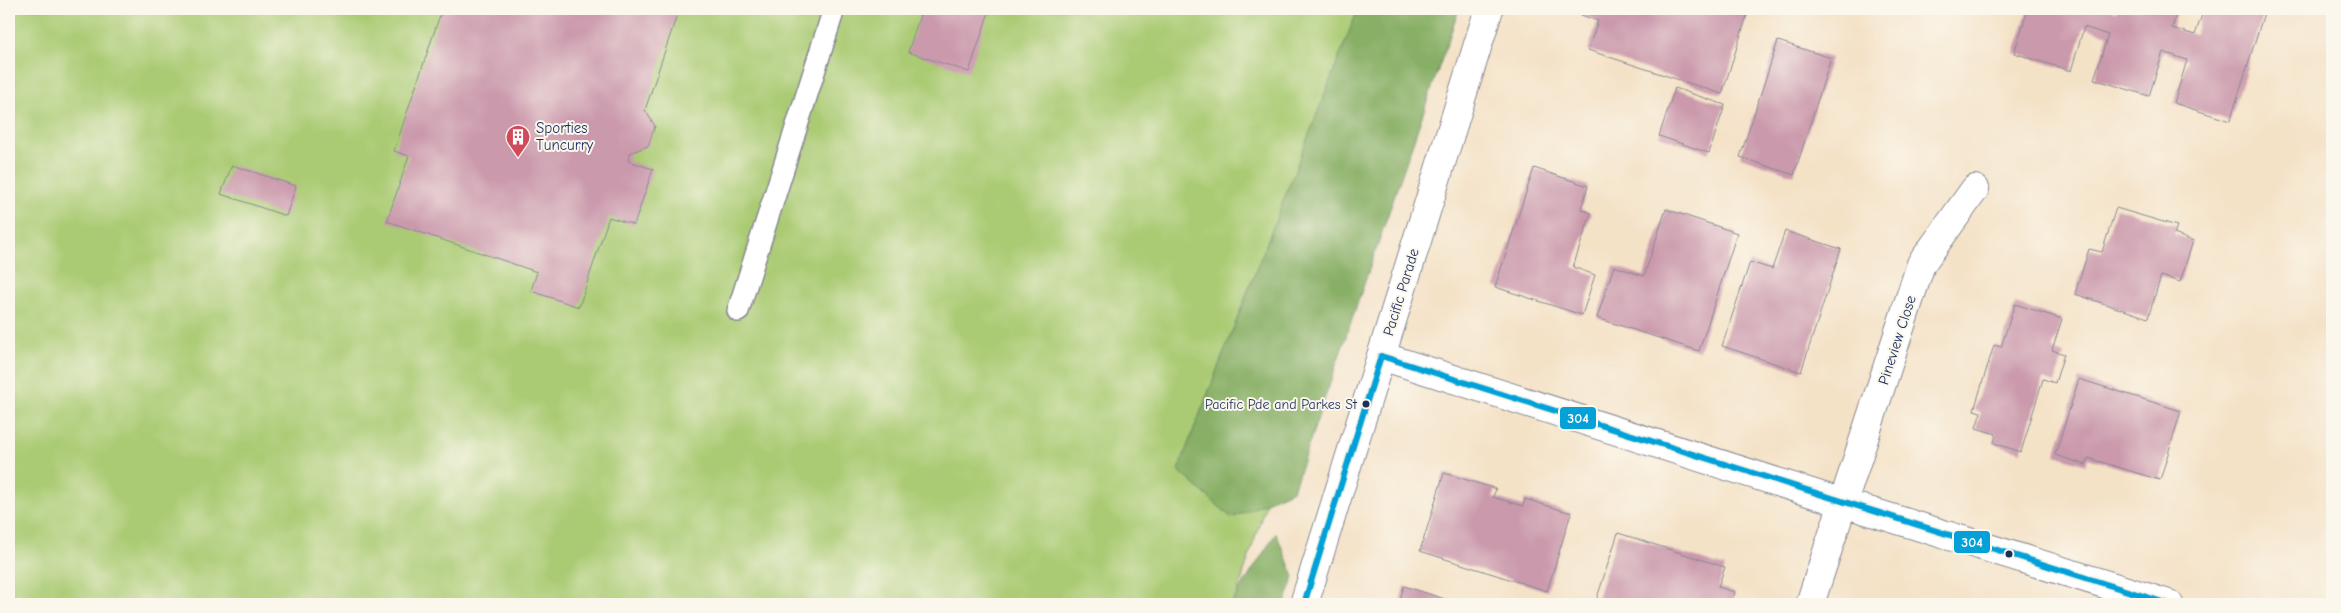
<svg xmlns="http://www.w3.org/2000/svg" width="2341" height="613" font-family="'Comic Neue',sans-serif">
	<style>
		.green { fill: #aacb73; stroke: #627d68 }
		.forest { fill: #87af65; stroke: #516f62 }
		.building { fill: #ca99ac }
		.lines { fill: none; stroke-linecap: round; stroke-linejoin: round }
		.service-casing { stroke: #888892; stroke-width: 24 }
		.minor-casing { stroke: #888892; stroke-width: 30 }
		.service { stroke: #fff; stroke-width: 21 }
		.minor { stroke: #fff; stroke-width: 28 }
		.bus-1-casing { stroke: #fbf7ec; stroke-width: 10 }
		.bus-1 { stroke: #04a1d9; stroke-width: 6 }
		.bus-dot { fill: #1b2f5e; stroke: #fbf7ec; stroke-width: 2 }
		.labels { text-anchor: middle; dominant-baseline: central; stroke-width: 4; stroke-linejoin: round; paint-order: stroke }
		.bus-label { font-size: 14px; fill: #1b2f5e; stroke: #fbf7ec; text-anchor: end }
		.poi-label { font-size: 15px; fill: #1b2f5e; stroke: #fbf7ec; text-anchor: start }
		.street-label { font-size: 15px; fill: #1b2f5e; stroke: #fbf7ec }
		.line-badge { stroke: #fbf7ec; stroke-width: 2 }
		.badge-label { font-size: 14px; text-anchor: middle; font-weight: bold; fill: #fff }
	</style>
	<rect width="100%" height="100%" fill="#fbf7ec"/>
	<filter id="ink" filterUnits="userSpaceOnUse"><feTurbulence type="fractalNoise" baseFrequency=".02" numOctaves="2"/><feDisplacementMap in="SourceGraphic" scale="10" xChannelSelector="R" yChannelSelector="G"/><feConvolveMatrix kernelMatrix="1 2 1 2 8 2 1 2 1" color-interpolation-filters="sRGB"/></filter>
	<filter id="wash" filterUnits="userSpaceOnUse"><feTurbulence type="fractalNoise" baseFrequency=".0096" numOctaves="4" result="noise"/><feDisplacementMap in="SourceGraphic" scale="20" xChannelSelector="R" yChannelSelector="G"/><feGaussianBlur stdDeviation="1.12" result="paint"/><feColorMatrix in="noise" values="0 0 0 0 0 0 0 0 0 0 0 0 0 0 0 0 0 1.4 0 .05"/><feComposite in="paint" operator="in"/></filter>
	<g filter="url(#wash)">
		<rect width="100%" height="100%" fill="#f4e2c7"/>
		<path class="green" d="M9,9h1414l-189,595h-1225z"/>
		<g class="forest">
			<path d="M1358,9h101l-166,481 -61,28 -54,-48z"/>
			<path d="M1276,533l18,44 -9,27h-54z"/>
		</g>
		<g id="blocks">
			<g class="building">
				<path d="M442,9h237l-34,101 10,16 -7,20 -18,7 -2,8 25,8 -19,56 -25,-8 -30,90 -48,-16 6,-19 -150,-51 22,-65 -15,-5z"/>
				<path d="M922,9h68l-21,63 -61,-20z"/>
				<path d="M1583,9h166l-27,85 -134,-44 10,-29 -17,-6z"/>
				<path d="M2028,9h80l8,2 1,-2h61l-6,19 23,7 9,-26 61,1 -35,111 -56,-18 13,-43 -24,-8 -14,44 -55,-17 14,-44 -24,-8 -13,44 -57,-18z"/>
				<path d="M1778,41l53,17 -37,117 -54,-18z"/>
				<path d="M1675,88l50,17 -16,48 -50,-17z"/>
				<path d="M232,165l64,21 -10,30 -65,-22z"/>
				<path d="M1534,168l54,18 -7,23 10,4 -18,54 22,8 -13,40 -87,-28z"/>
				<path d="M2116,208l61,18 -3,8 19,7 -13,41 -19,-6 -13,42 -73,-24 14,-45 13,3z"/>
				<path d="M1666,209l71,24 -38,118 -102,-33 17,-52 30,10z"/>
				<path d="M1785,231l56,18 -40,123 -79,-26 28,-84 22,7z"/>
				<path d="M2015,304l47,15 -10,31 12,4 -9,29 -12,-4 -22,73 -27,-9 2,-9 -20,-6 5,-16 -7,-2 20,-65 7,2z"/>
				<path d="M2079,379l102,32 -21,69 -72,-22 -2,7 -31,-10z"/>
				<path d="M1444,473l52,16 -3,8 30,9 2,-7 46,14 -24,78 -127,-40z"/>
				<path d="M1618,533l107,34 -7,20 17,5 -4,12h-136z"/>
				<path d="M1404,586l56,18h-61z"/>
			</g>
		</g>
	</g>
	<g filter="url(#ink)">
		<use href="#blocks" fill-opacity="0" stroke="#888892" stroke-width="1"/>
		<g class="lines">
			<defs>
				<path id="service" d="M738,311l96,-302"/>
				<g id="minor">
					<path d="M1381,356l462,147 326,101"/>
					<path d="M1304,604l185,-595"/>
					<path d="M1810,604l111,-340 54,-75"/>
				</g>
			</defs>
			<use href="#service" class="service-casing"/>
			<use href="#minor" class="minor-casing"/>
			<use href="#service" class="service"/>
			<use href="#minor" class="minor"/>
			<defs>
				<g id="bus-1">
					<path d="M1381,356l788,248"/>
					<path d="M1304,604l77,-248"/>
				</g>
			</defs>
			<use href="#bus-1" class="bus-1-casing"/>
			<use href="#bus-1" class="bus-1"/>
		</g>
	</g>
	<defs>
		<symbol id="building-pin" viewBox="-11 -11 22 30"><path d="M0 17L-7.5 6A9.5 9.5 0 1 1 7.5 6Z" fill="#d1495b" stroke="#fbf7ec"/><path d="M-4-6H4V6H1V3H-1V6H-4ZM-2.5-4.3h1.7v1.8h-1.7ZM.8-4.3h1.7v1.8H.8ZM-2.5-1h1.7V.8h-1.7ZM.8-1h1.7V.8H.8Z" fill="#fff"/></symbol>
	</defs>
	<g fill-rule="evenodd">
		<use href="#building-pin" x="504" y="123" width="28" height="38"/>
	</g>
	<g class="bus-dot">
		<circle cx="1366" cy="404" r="4.5"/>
		<circle cx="2009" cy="554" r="4.5"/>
	</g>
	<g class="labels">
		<g class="bus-label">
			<text x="1357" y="404">Pacific Pde and Parkes St</text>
		</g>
		<g class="poi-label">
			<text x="536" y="128">Sporties<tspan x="536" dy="17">Tuncurry</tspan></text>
		</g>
		<g class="street-label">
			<text transform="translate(1401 292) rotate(-73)">Pacific Parade</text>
			<text transform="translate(1897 340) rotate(-72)">Pineview Close</text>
		</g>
	</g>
	<g class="line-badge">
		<rect x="1559" y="406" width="38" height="24" rx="5" fill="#04a1d9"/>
		<rect x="1953" y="530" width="38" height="24" rx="5" fill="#04a1d9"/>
	</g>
	<g class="badge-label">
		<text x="1578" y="423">304</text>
		<text x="1972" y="547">304</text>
	</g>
	<rect width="2341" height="613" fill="none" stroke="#fbf7ec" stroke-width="30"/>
</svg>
